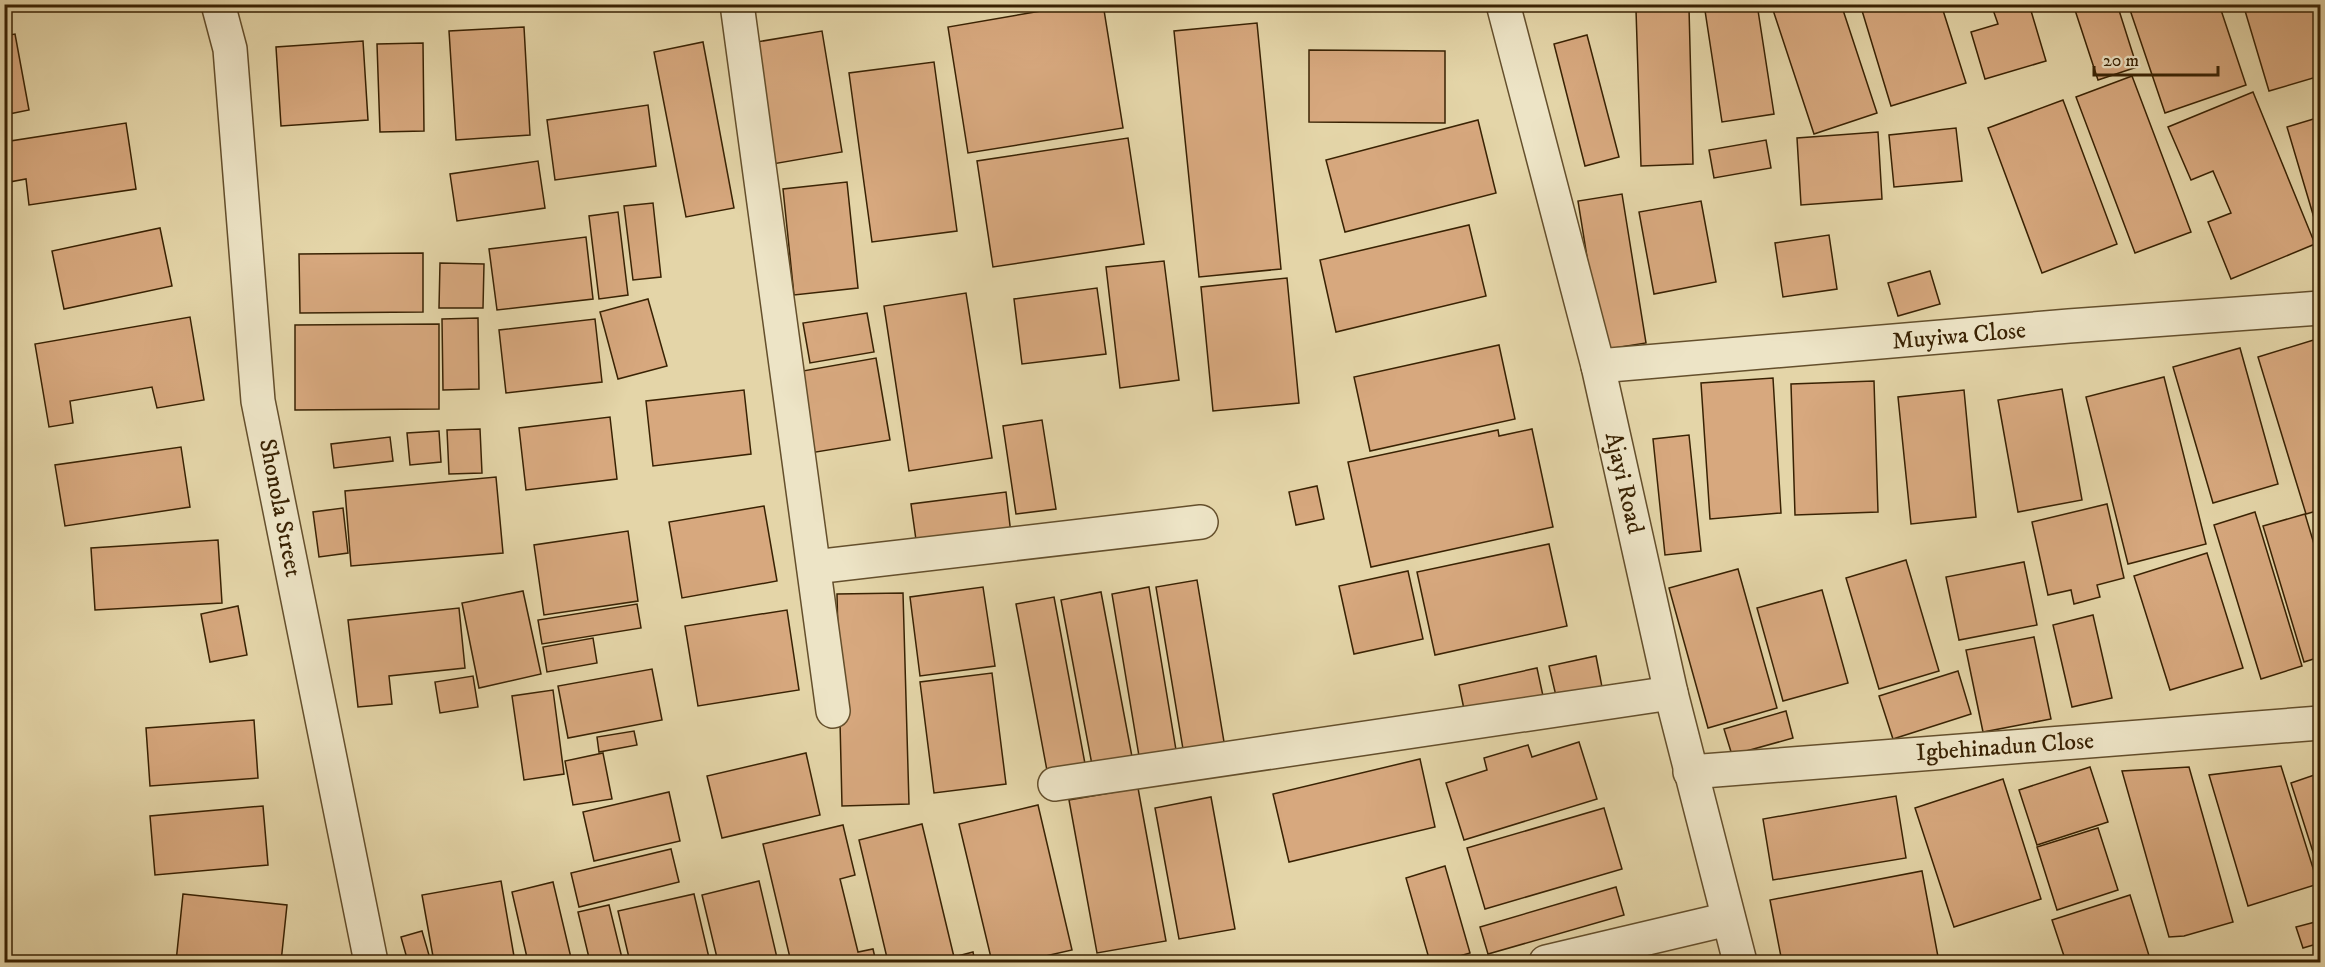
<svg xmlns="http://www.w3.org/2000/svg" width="2325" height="967" font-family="'IM FELL DW Pica',serif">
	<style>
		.building { fill: #d7a87e; stroke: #392203; stroke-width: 1.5 }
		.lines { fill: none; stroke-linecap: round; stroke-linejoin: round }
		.minor-casing { stroke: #644f2c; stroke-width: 36 }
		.minor { stroke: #ede4c6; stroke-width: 33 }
		.labels { text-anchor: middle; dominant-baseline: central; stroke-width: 4.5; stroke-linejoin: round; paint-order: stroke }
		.street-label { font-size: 24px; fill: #392203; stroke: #ede4c6 }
	</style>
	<rect width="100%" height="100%" fill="#e4d5a8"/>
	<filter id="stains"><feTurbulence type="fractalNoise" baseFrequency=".00333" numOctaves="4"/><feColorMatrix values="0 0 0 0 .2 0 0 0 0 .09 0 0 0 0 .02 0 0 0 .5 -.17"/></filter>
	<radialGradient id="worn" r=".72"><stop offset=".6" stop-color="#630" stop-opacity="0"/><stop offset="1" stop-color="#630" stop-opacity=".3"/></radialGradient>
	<g class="building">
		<path d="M1082,4h21l20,124 -155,25 -20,-126z"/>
		<path d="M1704,4h53l17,110 -52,8z"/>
		<path d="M1771,4h70l36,109 -63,21z"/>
		<path d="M1860,4h81l25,79 -75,23z"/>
		<path d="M1991,4h38l17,57 -61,18 -14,-47 27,-8z"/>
		<path d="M2073,4h44l20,63 -39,13z"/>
		<path d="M2128,4h91l27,81 -81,28z"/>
		<path d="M2243,4h77v72l-51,15z"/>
		<path d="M1689,8l4,156 -52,2 -5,-156z"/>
		<path d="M1257,23l24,246 -82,8 -25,-246z"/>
		<path d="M524,27l6,108 -74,5 -7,-109z"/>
		<path d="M822,31l20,121 -75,13 -22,-121z"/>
		<path d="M15,34l14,76 -25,5v-79z"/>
		<path d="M1587,35l32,122 -34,9 -31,-122z"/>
		<path d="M363,41l5,79 -87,6 -5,-79z"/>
		<path d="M703,42l31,166 -48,9 -32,-165z"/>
		<path d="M423,43l1,88 -44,1 -3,-88z"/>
		<path d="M1309,50l136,1v72l-136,-1z"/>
		<path d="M934,62l23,169 -85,11 -23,-169z"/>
		<path d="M2132,76l59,156 -56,21 -59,-156z"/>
		<path d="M2253,92l62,152 -84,35 -23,-57 23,-9 -18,-42 -22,9 -23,-53z"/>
		<path d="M2063,100l54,144 -75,29 -54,-145z"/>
		<path d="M648,105l8,61 -101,14 -8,-60z"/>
		<path d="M2320,117v121l-33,-111z"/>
		<path d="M1478,120l18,73 -151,39 -19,-72z"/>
		<path d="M126,123l10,66 -107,16 -3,-26 -22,4v-41z"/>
		<path d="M1956,128l6,53 -68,6 -5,-52z"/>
		<path d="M1878,132l4,67 -81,6 -4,-67z"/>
		<path d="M1128,138l16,106 -151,23 -16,-106z"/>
		<path d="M1766,140l5,28 -57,10 -5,-28z"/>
		<path d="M538,161l7,47 -88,13 -7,-47z"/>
		<path d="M847,182l11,106 -64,7 -11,-106z"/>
		<path d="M1622,194l24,149 -44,7 -24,-149z"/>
		<path d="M1701,201l15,81 -62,12 -15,-82z"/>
		<path d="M653,203l8,74 -28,3 -9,-74z"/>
		<path d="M618,212l10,83 -29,4 -10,-83z"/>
		<path d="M1469,225l17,71 -150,36 -16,-72z"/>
		<path d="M160,228l12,58 -108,23 -12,-58z"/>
		<path d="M1829,235l8,54 -54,8 -8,-54z"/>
		<path d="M586,237l7,62 -96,11 -8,-61z"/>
		<path d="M423,253v59l-123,1 -1,-59z"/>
		<path d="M1164,261l15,119 -59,8 -14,-121z"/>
		<path d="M440,263l44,1 -1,44h-44z"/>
		<path d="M1930,271l10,33 -42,12 -10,-33z"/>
		<path d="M1287,278l12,125 -86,8 -12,-124z"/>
		<path d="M1097,288l9,66 -84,10 -8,-65z"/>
		<path d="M966,293l26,165 -83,13 -25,-165z"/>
		<path d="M648,299l19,67 -49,13 -18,-67z"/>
		<path d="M867,313l7,39 -64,11 -7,-40z"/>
		<path d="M190,317l14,83 -47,8 -5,-21 -82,14 3,22 -24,4 -14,-83z"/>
		<path d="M478,318l1,71 -36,1 -1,-71z"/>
		<path d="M595,319l7,63 -96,11 -7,-63z"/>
		<path d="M439,324v85l-144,1v-85z"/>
		<path d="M2320,338v172l-14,4 -48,-157z"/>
		<path d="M1499,345l16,74 -145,32 -16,-74z"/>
		<path d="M2240,348l38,136 -65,19 -40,-136z"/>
		<path d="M876,358l14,82 -80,13 -13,-81z"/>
		<path d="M2164,377l42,167 -78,20 -42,-167z"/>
		<path d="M1773,378l8,135 -71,6 -9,-136z"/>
		<path d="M1874,381l4,131 -83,3 -4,-131z"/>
		<path d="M2062,389l20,111 -64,12 -20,-112z"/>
		<path d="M744,390l7,64 -98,12 -7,-65z"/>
		<path d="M1964,390l12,127 -65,7 -13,-127z"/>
		<path d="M610,417l7,62 -91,11 -7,-62z"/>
		<path d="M1042,420l14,89 -40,5 -13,-88z"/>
		<path d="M480,429l2,44 -33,1 -2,-44z"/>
		<path d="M1532,429l21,98 -182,40 -23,-105 150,-32 1,6z"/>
		<path d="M439,431l2,31 -31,3 -3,-32z"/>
		<path d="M1689,435l12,116 -36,4 -12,-116z"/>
		<path d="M390,437l3,24 -59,7 -3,-24z"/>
		<path d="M181,447l9,60 -125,19 -10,-61z"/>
		<path d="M496,477l7,76 -152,13 -6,-75z"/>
		<path d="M1317,486l7,33 -28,6 -7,-33z"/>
		<path d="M1006,492l5,42 -94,13 -6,-43z"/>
		<path d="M2107,504l17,74 -27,7 3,12 -26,7 -3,-14 -23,5 -16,-73z"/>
		<path d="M764,506l13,75 -95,17 -13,-76z"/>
		<path d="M343,508l5,45 -29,4 -6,-45z"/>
		<path d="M2255,512l47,154 -41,13 -47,-154z"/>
		<path d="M2305,514l15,50v93l-16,5 -41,-136z"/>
		<path d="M628,531l10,70 -94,14 -10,-70z"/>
		<path d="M218,540l4,63 -127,7 -4,-62z"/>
		<path d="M1549,544l18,82 -132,29 -18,-83z"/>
		<path d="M2207,553l36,115 -73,22 -36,-114z"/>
		<path d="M1906,560l33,111 -60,18 -33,-111z"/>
		<path d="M2024,562l13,63 -78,15 -13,-63z"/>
		<path d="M1738,569l39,139 -69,20 -39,-140z"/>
		<path d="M1408,571l15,68 -69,15 -15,-68z"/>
		<path d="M1197,580l28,168 -41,7 -28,-168z"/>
		<path d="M983,587l12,79 -75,10 -10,-79z"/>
		<path d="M1149,587l27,163 -37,6 -27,-162z"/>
		<path d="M1822,590l26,93 -65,18 -26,-93z"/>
		<path d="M523,591l18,83 -62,14 -17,-85z"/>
		<path d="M1101,592l32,170 -40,8 -32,-170z"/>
		<path d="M903,593l6,211 -67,2 -5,-212z"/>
		<path d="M1054,597l32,172 -38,7 -32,-172z"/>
		<path d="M637,604l4,24 -99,16 -4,-24z"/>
		<path d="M238,606l9,49 -37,7 -9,-48z"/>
		<path d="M459,608l6,60 -76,8 3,28 -34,3 -10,-87z"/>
		<path d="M787,610l12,80 -101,16 -13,-80z"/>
		<path d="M2093,615l19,83 -40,9 -19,-82z"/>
		<path d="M2034,637l17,82 -68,13 -17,-82z"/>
		<path d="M593,638l4,25 -50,9 -4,-25z"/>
		<path d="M1596,656l6,31 -46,9 -7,-30z"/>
		<path d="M1537,668l6,28 -78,18 -6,-29z"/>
		<path d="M652,669l10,51 -94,18 -10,-52z"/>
		<path d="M1958,671l13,43 -78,25 -14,-43z"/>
		<path d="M992,673l14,111 -72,9 -14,-111z"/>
		<path d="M473,676l5,31 -38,6 -5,-31z"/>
		<path d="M553,690l11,84 -40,6 -12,-84z"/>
		<path d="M1786,711l7,27 -61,17 -8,-26z"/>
		<path d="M254,720l4,58 -108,8 -4,-58z"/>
		<path d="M634,731l3,14 -38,7 -2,-15z"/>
		<path d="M1579,742l18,57 -133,41 -18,-57 41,-13 -3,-12 44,-13 4,12z"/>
		<path d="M603,753l9,46 -39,6 -8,-44z"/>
		<path d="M806,753l14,62 -98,23 -15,-62z"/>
		<path d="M1420,759l15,68 -146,35 -16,-68z"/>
		<path d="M2281,766l37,118 -70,22 -39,-131z"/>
		<path d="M2090,767l18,55 -71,23 -18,-55z"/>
		<path d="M2189,767l44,155 -49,14 -15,1 -47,-166z"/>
		<path d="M2320,773v101l-29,-91z"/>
		<path d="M2003,779l38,120 -87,28 -39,-119z"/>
		<path d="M1138,788l28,153 -69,12 -28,-153z"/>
		<path d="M669,792l11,49 -86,20 -11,-49z"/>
		<path d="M1896,796l10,62 -133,22 -10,-61z"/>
		<path d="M1211,797l24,132 -56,10 -24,-131z"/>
		<path d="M1038,805l34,145 -53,12h-27l-33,-138z"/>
		<path d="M263,806l5,59 -113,10 -5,-59z"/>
		<path d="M1604,808l18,61 -137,40 -18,-61z"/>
		<path d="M922,824l32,133 19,-5 2,10h-87l-29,-122z"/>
		<path d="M843,825l12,50 -15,4 18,73 15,-3 3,13h-85l-28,-118z"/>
		<path d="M2098,828l20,62 -61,20 -20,-63z"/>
		<path d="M671,849l8,33 -100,25 -8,-34z"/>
		<path d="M1445,866l25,87 -31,9h-9l-24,-84z"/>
		<path d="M1922,871l17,91h-157l-12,-62z"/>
		<path d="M501,881l14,81h-81l-12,-67z"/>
		<path d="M759,881l19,81h-60l-16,-67z"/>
		<path d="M553,882l19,80h-44l-16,-70z"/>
		<path d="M1616,887l8,28 -136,39 -8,-27z"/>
		<path d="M183,894l104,11 -6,57h-105z"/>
		<path d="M694,894l16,68h-80l-12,-51z"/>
		<path d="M2130,895l21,67h-85l-14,-42z"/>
		<path d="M609,905l14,57h-33l-12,-50z"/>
		<path d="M2319,921l1,22 -17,5 -7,-21z"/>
		<path d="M422,931l9,31h-23l-7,-25z"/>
	</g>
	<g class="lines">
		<defs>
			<g id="minor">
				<path d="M218,4l12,45 28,352 113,561"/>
				<path d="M737,4l96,707"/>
				<path d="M1503,4l95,362 73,327 69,269"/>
				<path d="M1598,366l471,-40 251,-18"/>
				<path d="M814,567l387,-45"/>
				<path d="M1690,772l630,-49"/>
				<path d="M1055,784l616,-91"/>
				<path d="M1546,962l182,-43"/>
			</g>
		</defs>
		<use href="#minor" class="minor-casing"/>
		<use href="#minor" class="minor"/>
	</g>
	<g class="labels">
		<g class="street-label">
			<text transform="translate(1959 336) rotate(-5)">Muyiwa Close</text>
			<text transform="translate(1624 483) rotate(77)">Ajayi Road</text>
			<text transform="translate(280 508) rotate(79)">Shonola Street</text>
			<text transform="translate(2005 747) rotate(-4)">Igbehinadun Close</text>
		</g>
	</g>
	<rect width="2325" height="967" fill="none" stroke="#e4d5a8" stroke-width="24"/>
	<rect x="6" y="6" width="2313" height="955" fill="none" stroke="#392203" stroke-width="3"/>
	<rect x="12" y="12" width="2301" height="943" fill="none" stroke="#392203" stroke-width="1.5"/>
	<path d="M2094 66v9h124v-9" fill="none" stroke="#392203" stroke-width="3"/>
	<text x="2103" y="66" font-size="18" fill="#392203" stroke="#ede4c6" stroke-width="4.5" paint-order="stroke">20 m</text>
	<rect width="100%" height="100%" filter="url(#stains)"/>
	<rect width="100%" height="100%" fill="url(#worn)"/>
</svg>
